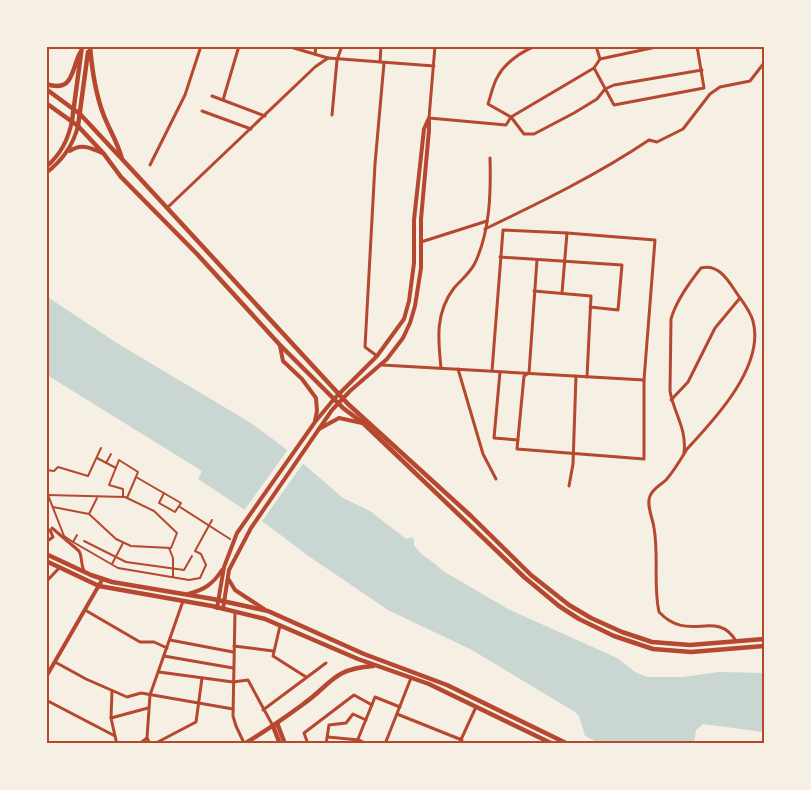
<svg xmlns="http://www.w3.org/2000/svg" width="811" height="790" font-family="'Times New Roman',serif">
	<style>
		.water { fill: #c9d6d2 }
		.pier { fill: #f6efe4 }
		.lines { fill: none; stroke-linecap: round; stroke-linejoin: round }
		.pedestrian { stroke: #b5482f; stroke-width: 2 }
		.minor { stroke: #b5482f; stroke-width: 3 }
		.tertiary { stroke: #b5482f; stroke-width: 4 }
		.primary { stroke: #b5482f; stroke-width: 4.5 }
		.neatline { fill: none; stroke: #b5482f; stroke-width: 2 }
	</style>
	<rect width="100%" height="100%" fill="#f6efe4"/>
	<path class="water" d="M46,296l74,49 131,78 35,26 57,49 27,13 36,28 6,-2 2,3v5c8,13 19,15 29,26l65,38 109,49 18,14 12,5h36l36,-5 45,1v59l-61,-8 -7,6 -2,14 -95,-1 -14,-7 -6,-20 -4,-4 -103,-62 -84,-40 -81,-55 -41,-31 -68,-45 4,-8 -155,-96z"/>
	<path class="pier" d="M289,448l16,13 -45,63 -17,-12z"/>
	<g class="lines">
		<g class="pedestrian">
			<path d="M97,458l19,10"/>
			<path d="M106,463l5,-9"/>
			<path d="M46,470l8,1 4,-4 30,9 13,-28"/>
			<path d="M136,477l45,26 -6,9 -16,-9 5,-10"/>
			<path d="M46,490l18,46 9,6 45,26 71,12 11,-2 6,-13 -5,-11 -6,-3 17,-31"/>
			<path d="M48,495l77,2 29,14 23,22 -6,15 -40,-2 -15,-7 -27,-25 8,-16"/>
			<path d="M123,497v-8l-14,-4 10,-25 19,12 -11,26"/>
			<path d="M53,507l36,7"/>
			<path d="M180,507l50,32"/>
			<path d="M84,541l42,21 58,8 8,-14"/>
			<path d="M73,542l4,-7"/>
			<path d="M169,548l4,10v19"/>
			<path d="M112,564l11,-21"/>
		</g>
		<g class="minor">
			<path d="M287,46l41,12"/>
			<path d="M435,46l-6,72 77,7 5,-8 83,-49 6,-9 61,-13"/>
			<path d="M536,46c-14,5 -31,17 -38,30 -5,8 -7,19 -10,28l23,13 13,17h10l40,-21 23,-14 8,-10 9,-4 88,-15"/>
			<path d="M596,46l4,13"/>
			<path d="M315,54l1,-8"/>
			<path d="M380,62l1,-16"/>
			<path d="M594,68l20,37 90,-17 -7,-42"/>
			<path d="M212,96l53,20"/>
			<path d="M223,100l16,-54"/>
			<path d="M202,111l49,18"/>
			<path d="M332,115l5,-55 5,-14"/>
			<path d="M150,165l35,-70 16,-49"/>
			<path d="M167,208l148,-141 13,-9 106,8"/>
			<path d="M485,229c56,-27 112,-54 164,-89l8,2 26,-13 27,-35 10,-7 30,-6 14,-18"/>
			<path d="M421,242l66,-21"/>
			<path d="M500,257l122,8 -4,45 -28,-3"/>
			<path d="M534,291l57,5 -4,81"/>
			<path d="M562,293l5,-60"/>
			<path d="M377,356l-12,-9 10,-183 9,-101"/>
			<path d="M382,365l262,15"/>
			<path d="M441,368c-3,-29 -6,-55 13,-80 7,-8 16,-15 21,-25 15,-32 16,-70 15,-105"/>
			<path d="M458,369l25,85 13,25"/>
			<path d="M492,371l11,-141 64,3 88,7 -11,140v79l-127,-10 7,-73 5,-3 8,-113"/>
			<path d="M500,372l-6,66 24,2"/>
			<path d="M671,400l17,-18 27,-54 25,-30"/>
			<path d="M684,453c3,-25 -10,-39 -14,-62l1,-72c5,-18 18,-36 30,-51 16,-4 25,9 33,21 6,10 15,19 19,32 12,45 -38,98 -66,128 -6,10 -13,22 -21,31 -5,5 -13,8 -16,16 -4,9 3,23 4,32 5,28 -1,58 5,84 30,32 57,-4 77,29"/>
			<path d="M569,486l4,-22 3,-88"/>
			<path d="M52,528l27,23c4,7 1,14 6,21"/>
			<path d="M46,542l7,-5 -3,-7"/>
			<path d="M46,582l14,-15"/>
			<path d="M85,610l55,32h14l13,6"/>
			<path d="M235,612l-2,104 3,10 8,17"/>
			<path d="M280,626l-7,30 33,21"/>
			<path d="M170,640l63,12"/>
			<path d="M234,646l39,5"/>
			<path d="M164,656l69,12"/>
			<path d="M55,662l31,17 41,18 14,-4 92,16"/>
			<path d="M159,672l74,10 15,-2 25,46"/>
			<path d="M112,691l-1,27 4,18"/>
			<path d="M46,700l69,36 2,8"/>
			<path d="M263,710l63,-47"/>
			<path d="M397,714l65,26"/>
			<path d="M111,718l37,-10"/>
			<path d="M328,737l31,3 8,4"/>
			<path d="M139,744l8,-6"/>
			<path d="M150,744l-3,-6 3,-43 33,-94"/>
			<path d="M154,744l42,-22 6,-44"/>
			<path d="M308,744l-4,-11 50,-38 18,10"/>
			<path d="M326,744l3,-19 17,-2 7,-9 13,6"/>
			<path d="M356,744l19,-47 25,10"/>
			<path d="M385,744l26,-66"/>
			<path d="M459,744l17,-37"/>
		</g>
		<g class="tertiary">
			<path d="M70,151c11,-8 21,-3 32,2"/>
			<path d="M46,167c15,-13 22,-27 26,-46"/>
			<path d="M46,173c17,-13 27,-27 32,-47"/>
			<path d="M280,346l3,15 19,18 14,19 1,13 -2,10"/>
			<path d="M319,429l20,-11 23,5"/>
			<path d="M229,580l6,10 29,19"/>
			<path d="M188,594c16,-4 25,-10 34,-24"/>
			<path d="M217,608l7,-41 13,-34 78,-111 19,-23 43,-43 27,-37 5,-18 5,-38v-43l10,-91 4,-9"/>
			<path d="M223,609l6,-39 22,-42 81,-118 18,-19 37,-32 16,-21 7,-15 5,-17 6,-38v-49l8,-89v-12"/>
			<path d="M46,677l56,-97"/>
		</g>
		<g class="primary">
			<path d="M90,46c2,25 5,47 14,70 6,15 14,27 18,43l226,245 123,112 60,59 38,30 22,13 31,14 30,10 38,3 74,-6"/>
			<path d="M46,84c28,9 25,-14 34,-31"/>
			<path d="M46,89l34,25 40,43"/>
			<path d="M46,103l32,23 26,28 17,23 76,77 83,91 63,63 20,15 161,154 35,29 20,13 35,17 39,13 38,3 73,-6"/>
			<path d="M72,121l10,-75"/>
			<path d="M78,126l10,-74"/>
			<path d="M46,554l45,21 21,7 101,17 55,12 96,43 83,31 121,59"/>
			<path d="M46,561l53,25 113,20 53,13 93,40 71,25 124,60"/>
			<path d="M277,723l8,21"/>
			<path d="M273,726l7,18"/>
			<path d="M244,744c20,-12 39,-25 58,-39 30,-21 30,-36 71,-39"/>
		</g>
	</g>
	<rect width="811" height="790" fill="none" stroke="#f6efe4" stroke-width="96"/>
	<rect x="48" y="48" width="715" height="694" class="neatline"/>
</svg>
